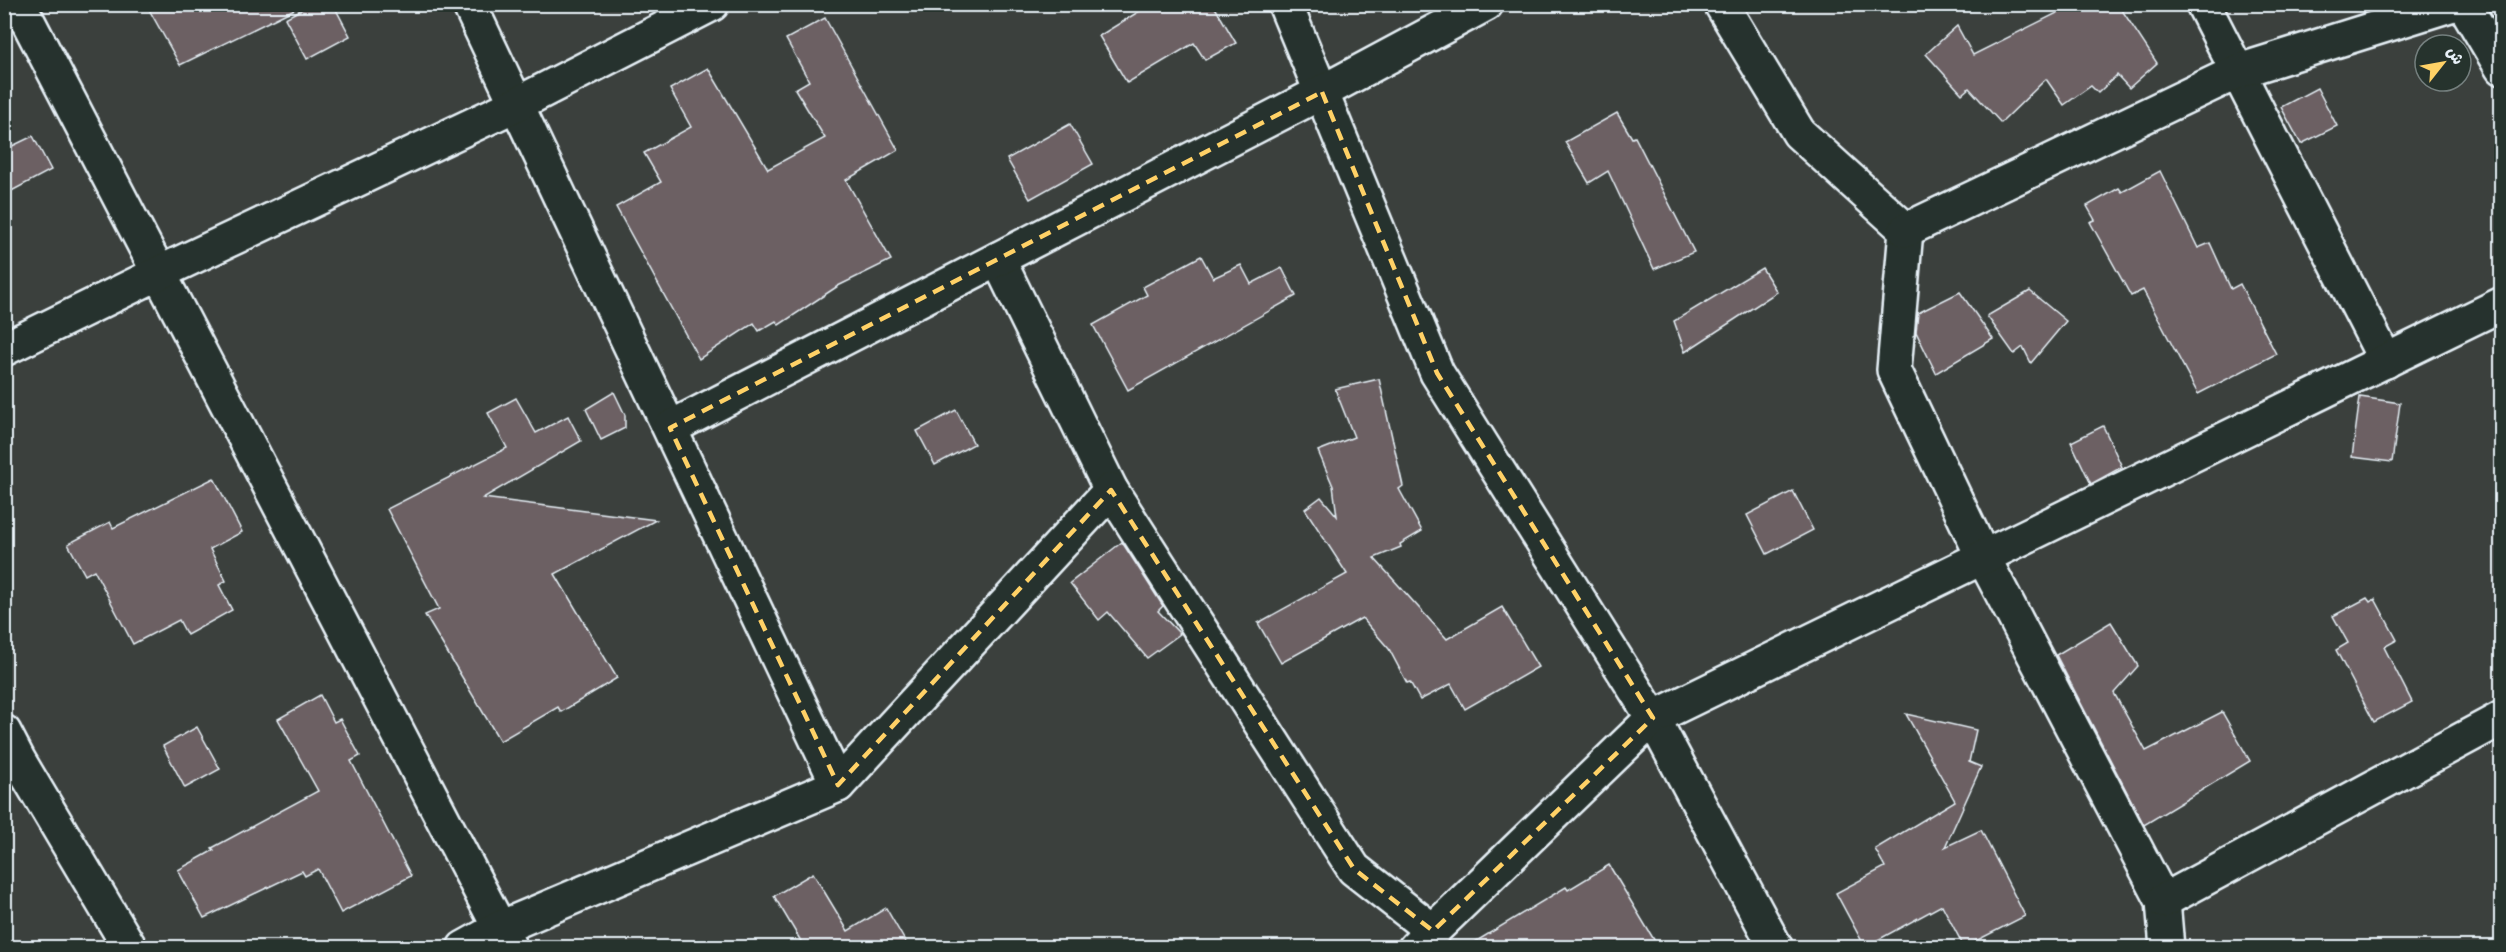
<svg xmlns="http://www.w3.org/2000/svg" width="2506" height="952" font-family="Pangolin,'Playpen Sans Arabic',sans-serif">
	<style>
		.building { fill: #6c6063; stroke: #e8f1f8; stroke-width: 1.5 }
		.lines { fill: none; stroke-linecap: round; stroke-linejoin: round }
		.street-casing { stroke: #e8f1f8; stroke-width: 38 }
		.street { stroke: #26332d; stroke-width: 33 }
		.marked { fill: none; stroke: #ffd166; stroke-width: 4.5; stroke-dasharray: 12 8; stroke-linejoin: round }
	</style>
	<rect width="100%" height="100%" fill="#3b403d"/>
	<filter id="ink" filterUnits="userSpaceOnUse"><feTurbulence type="fractalNoise" baseFrequency=".0167" numOctaves="2"/><feDisplacementMap in="SourceGraphic" scale="12" xChannelSelector="R" yChannelSelector="G"/><feConvolveMatrix kernelMatrix="1 2 1 2 8 2 1 2 1" color-interpolation-filters="sRGB"/></filter>
	<g filter="url(#ink)">
		<g class="building">
			<path d="M146,4h159l-125,61z"/>
			<path d="M312,4h21l17,32 -43,23 -22,-41z"/>
			<path d="M1151,4h62l23,39 -31,17 -11,-17 -67,40 -28,-47z"/>
			<path d="M2075,4h43l39,59 -28,25 -12,-13 -19,18 -7,-7 -27,19 -18,-26 -45,44 -32,-35 -7,6 -36,-40 31,-28 16,29z"/>
			<path d="M825,18l73,132 -52,30 45,80 -53,26 -59,39 -3,-4 -17,10 -5,-8 -55,36 -83,-152 45,-25 -17,-29 47,-26 -21,-38 38,-21 60,101 57,-31 -30,-49 14,-8 -23,-42z"/>
			<path d="M2317,88l20,38 -36,18 -20,-37z"/>
			<path d="M1617,113l15,25 3,-1 59,115 -40,17 -46,-98 -19,12 -24,-41z"/>
			<path d="M1070,124l23,40 -63,35 -23,-40z"/>
			<path d="M33,136l18,34 -47,25v-45z"/>
			<path d="M2160,171l38,77 12,-5 21,46 9,-5 36,70 -78,40 -55,-104 -12,6 -41,-74 5,-2 -8,-14 32,-18 3,4z"/>
			<path d="M1201,256l12,22 28,-13 10,19 31,-16 14,28 -168,94 -35,-65 54,-30 -4,-8z"/>
			<path d="M1762,268l15,24 -92,60 -11,-31z"/>
			<path d="M2030,291l36,30 -35,42 -8,-16 -9,7 -27,-38z"/>
			<path d="M1960,292l33,47 -57,34 -20,-41 2,-19z"/>
			<path d="M1379,379l24,107 -4,3 23,42 -22,13 1,3 -27,11 73,81 55,-32 36,60 -73,42 -14,-25 -31,16 -10,-18 -3,1 -18,-34 -27,-31 -81,45 -23,-40 89,-49 -42,-65 16,-12 16,19 -4,-30 -15,-35 36,-14 -19,-48z"/>
			<path d="M614,392l11,23v13l-24,12 -15,-31z"/>
			<path d="M2360,397l40,6 -8,59 -40,-5z"/>
			<path d="M516,398l20,35 32,-17 13,25 -98,57 173,22 -101,54 62,104 -56,34 -3,-5 -58,34 -75,-126 14,-6 -52,-100 120,-61 -19,-35z"/>
			<path d="M956,410l18,34 -39,21 -18,-34z"/>
			<path d="M2103,426l19,41 -31,17 -20,-42z"/>
			<path d="M214,478l28,54 -32,17 16,32 -7,4 13,25 -45,25 -8,-15 -46,24 -39,-74 -9,5 -17,-31 42,-22 3,6z"/>
			<path d="M1793,491l20,39 -46,24 -20,-39z"/>
			<path d="M1122,542l41,64 -5,5 22,23 -33,24 -39,-46 -9,8 -29,-37z"/>
			<path d="M2367,598l3,4 5,-3 22,41 -13,7 28,55 -38,20 -38,-72 12,-7 -15,-27z"/>
			<path d="M2111,622l27,44 -24,27 32,58 76,-39 28,49 -106,64 -88,-170z"/>
			<path d="M320,695l14,27 6,-3 20,37 -9,5 60,115 -70,37 -23,-44 -13,7 -3,-5 -98,47 -26,-48 36,-20 -2,-2 106,-57 -40,-72z"/>
			<path d="M1906,714l70,16 -7,32 12,5 -36,80 36,-17 44,86 -61,31 -22,-42 -77,42 -29,-54 49,-26 -10,-18 80,-48z"/>
			<path d="M197,727l23,42 -35,19 -22,-42z"/>
			<path d="M1609,865l50,83h-194l101,-61 2,3z"/>
			<path d="M813,873l35,58 38,-23 23,40h-104l-31,-52z"/>
		</g>
		<g class="lines">
			<defs>
				<g id="street">
					<path d="M19,4l491,944"/>
					<path d="M469,4l369,781"/>
					<path d="M1285,4l152,369 216,345 123,230"/>
					<path d="M1721,4l78,129 107,97 -12,140 89,187 180,344 4,47"/>
					<path d="M2203,4l183,357"/>
					<path d="M2464,4l38,64"/>
					<path d="M1906,230l333,-159 214,-67"/>
					<path d="M998,259l113,231 243,379 79,62"/>
					<path d="M4,349l155,-76 358,-169 195,-100"/>
					<path d="M670,428l652,-336 164,-88"/>
					<path d="M4,732l15,29 111,187"/>
					<path d="M2163,901l339,-183"/>
					<path d="M464,948l36,-20 338,-143 273,-295"/>
					<path d="M1415,948l238,-230 849,-414"/>
				</g>
			</defs>
			<use href="#street" class="street-casing"/>
			<use href="#street" class="street"/>
		</g>
	</g>
	<path class="marked" d="M1322,92l115,281 216,345 -220,213 -79,-62 -243,-379 -273,295 -168,-357z"/>
	<rect width="2506" height="952" fill="none" stroke="#26332d" stroke-width="24"/>
	<rect x="12" y="12" width="2482" height="928" fill="none" stroke="#e8f1f8" stroke-width="2" filter="url(#ink)"/>
	<g transform="translate(2443 63) rotate(59)"><circle r="28" fill="#26332d" stroke="#747f7e" stroke-width="1.5"/>
	<path d="M0-4.5L10 22L0 15L-10 22Z" fill="#ffd166"/>
	<text y="-9" font-size="16" font-weight="bold" text-anchor="middle" fill="#e8f1f8">ش</text>
	</g>
</svg>
